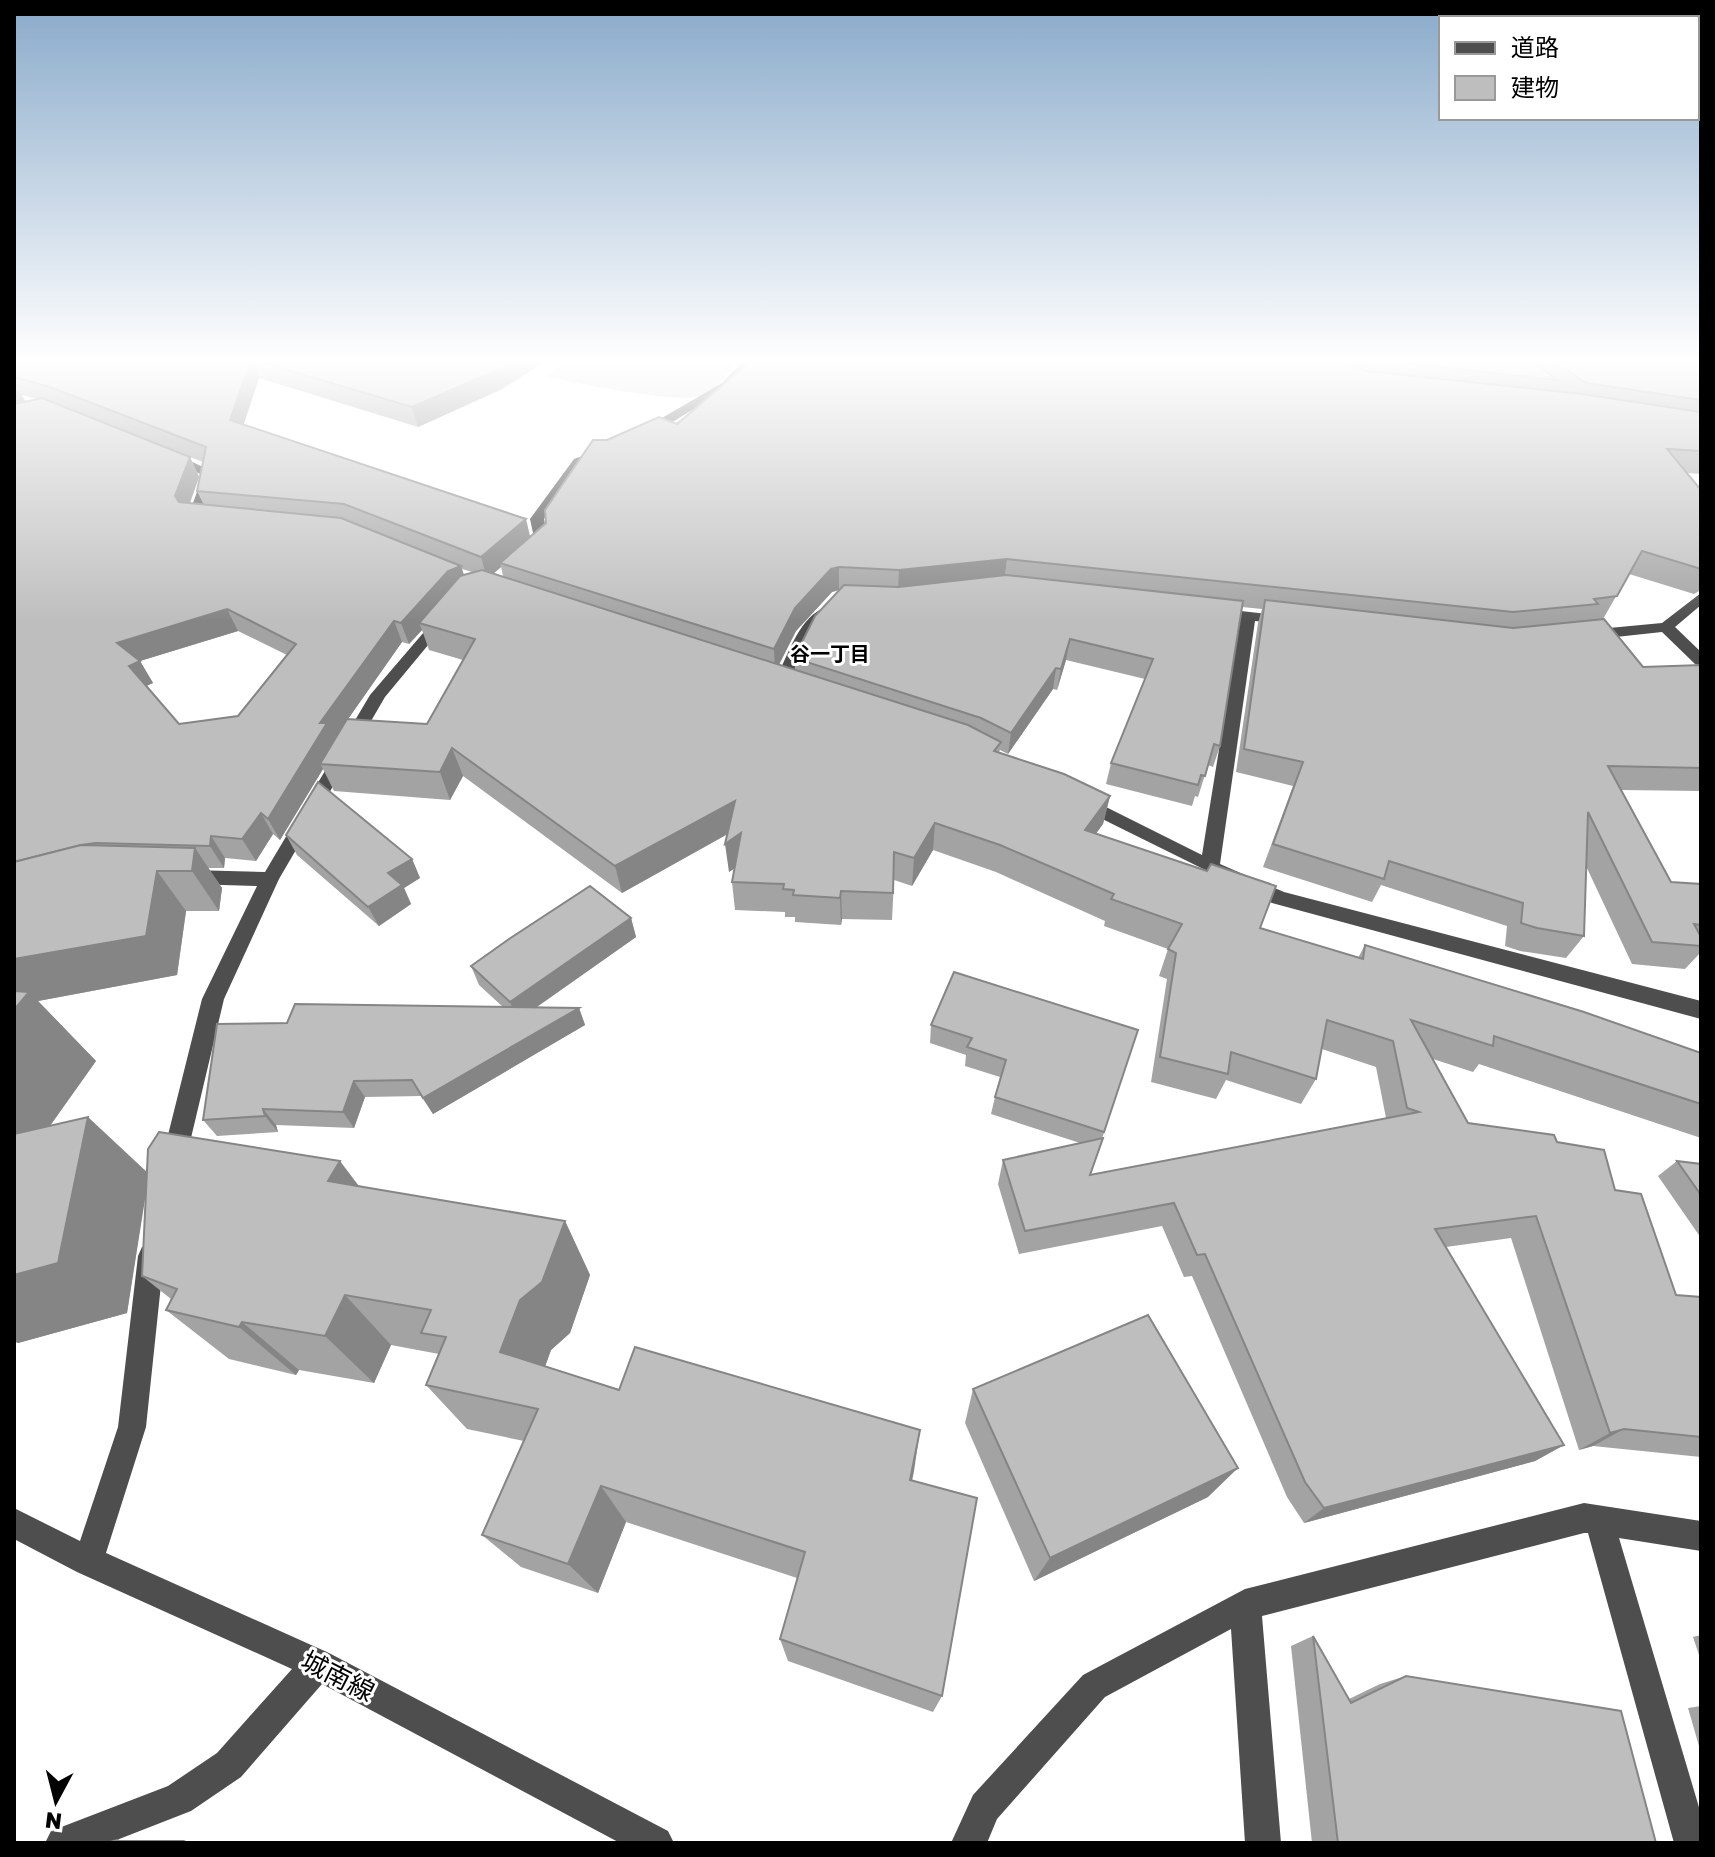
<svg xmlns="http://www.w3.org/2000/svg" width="1715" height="1857" font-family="'Golos Text','Noto Sans JP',sans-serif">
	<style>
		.green { fill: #d5d5d5 }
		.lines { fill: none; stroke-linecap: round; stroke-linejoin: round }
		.minor { fill: #4e4e4e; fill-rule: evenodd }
		.wall { fill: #a3a3a3; fill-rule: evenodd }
		.shaded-wall { fill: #858585 }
		.building { fill: #bebebe; stroke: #858585; stroke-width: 2; fill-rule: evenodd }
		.labels { text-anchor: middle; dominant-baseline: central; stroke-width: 6; stroke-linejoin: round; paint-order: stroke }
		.far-neighbourhood-label { font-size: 20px; font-weight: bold; fill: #000; stroke: #fff }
		.near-street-label { font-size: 26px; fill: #000; stroke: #fff }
	</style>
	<rect width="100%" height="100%" fill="#fff"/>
	<path class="green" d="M570,362h167c-11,13 -20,28 -37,34 -24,8 -128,-14 -157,-20z"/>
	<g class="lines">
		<g class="minor">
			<path d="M742,362h11l-23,25 -79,48h-8v-6l79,-46z"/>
			<path d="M167,454h8l41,19 -13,41 9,1v6h-17l-7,-4 15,-42 -36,-15z"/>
			<path d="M585,455l6,4 -9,6 -38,54 5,24 -9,10h-10l-2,-3 7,-8 -5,-23 44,-60z"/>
			<path d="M1701,593v12l-26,22 26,25v14l-6,-2 -33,-32 -74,8 -8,-5 8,-5 74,-7z"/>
			<path d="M826,607l7,4 -20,24 -25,51 -22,-3v-6h11c11,-23 23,-61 49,-70z"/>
			<path d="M1214,608l72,8 7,4 -7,4 -31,-3 -35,243 64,28 417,109v18l-429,-116 -196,-97 -3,-4 3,-4h12l114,57 38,-236 -31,-4 -2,-3z"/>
			<path d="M441,617l7,4 -63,76 -106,182 -55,120 -38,160 -4,8 -8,3 -8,-3 -4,-8 40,-160 55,-113 -66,-2 -10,-7 10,-7 74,2 105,-177 66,-77z"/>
			<path d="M151,1244l9,3 4,9 -18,171 -40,126 223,100 339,178 6,12h-54l-298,-159 -81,93 -50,34 -82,32h-64l6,-12 117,-45 49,-33 75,-84 -215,-97 -63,-33v-31l66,33 38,-114 20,-171 4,-9z"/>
			<path d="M1584,1503l117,18v30l-82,-13 82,276v29h-27l-86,-310h-4l-322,83 19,227h-36l-14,-214 -126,68 -108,122 -10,24h-36l22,-48 110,-120 162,-86z"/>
		</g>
	</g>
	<g class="wall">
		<path d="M14,362h530l-42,27 -84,38 -159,-49 -16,46 288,112 15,-13 61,-83 70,-16 73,-62h951v112l-14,-1 14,17v100l-7,4 -65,-20 -26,45 40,48 58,-2v126l-80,-1 50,92 30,2v68l-16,17 -53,-5 -46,-98 -2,70 -18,22 -46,-7 -15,-5 2,-20 -126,-41 -9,17 -109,-35 30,-81 -57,-14 22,-149 4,-14 -20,-2 -22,139 -7,21 -5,-2 -10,32 -3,-1 -3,10 -86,-22 5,-21 34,-84 -79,-19 -9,30 -4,-1 -45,65 -8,-4 -1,2 111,44 -7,28 -7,9 164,95 98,30 7,-13 336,108v85l-222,-74 -6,8 -40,-13 35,64 89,19 58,48 61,105 25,2v160l-108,-11 -14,4 -68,-212 -65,9 118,198 -29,16 -231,62 -17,-26 -95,-221 -8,1 -22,-51 -143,28 -21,-70 5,-24 77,-17 -89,-29 4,-17 5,-20 -35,-11 1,-11 -36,-12 1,-18 207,5 -48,145 296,-57 -10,-51 -54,-18 -6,30 -15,25 -75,-24 -10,19 -65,-17 16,-103 -8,-3 9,-27 -64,-23 1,-5 -109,-49 -63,-22 -21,36 -18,-6 -2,40 -50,-1 -1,6 -46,-3v-5h-10v-5l-50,-2 -3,-28 3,-14 -6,4 -1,-38 -106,59 -159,-117 -13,24 -116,-9 -11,-22 -43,71 -7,-6 -17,27 -31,-3 -1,10h-16l14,20 -3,23h-33l-9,64 -139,26 58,60 -46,65 97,46 213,15 205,34 25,54 -20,58 -19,17 -6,16 367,115 30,215 -9,16 -145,-51 -8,-22 17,-61 -171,-56 -28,71 -77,-26 -39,-32 42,-94 -57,-12 -41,-44 13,-31 -48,-9 -17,38 -75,-13 -3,5 -67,-16 -63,-49 5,-11 -29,-23 4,-87 -19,124 -109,30 -4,-2zM22,395l14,4 -10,3zM190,457l13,5 -6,29 7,14 -14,-2 9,-26zM501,567l2,9 -9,-3zM462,569l10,3 -8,3zM839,590l-45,68 1,12 -16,-5 17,-34 36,-39zM422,630l7,20 34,10 -36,64 -79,-5 54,-77 7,2zM238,631l49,24 -49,61 -59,8 -33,-38 7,-3 -13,-22z"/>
		<path d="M286,835l126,24 8,19 -16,10 7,16 -32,22 -82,-71z"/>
		<path d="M631,918l5,19 -99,70 42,1 6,17 -152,89 -12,-18 -56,1 -11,31 -78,-3 2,7 -61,4 -14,-16 84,-97 216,-16 -24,-22 -8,-19z"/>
		<path d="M1677,1161l24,3v74l-43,-62z"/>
		<path d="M973,1389l235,108 -174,84 -69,-158z"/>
		<path d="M1701,1635v26l-8,-24z"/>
		<path d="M1313,1636l36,63 31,-15 26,-8 250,167h-344l-21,-197z"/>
		<path d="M1701,1706v47l-13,-45z"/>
	</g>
	<g class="shaded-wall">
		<path d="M250,362h2l7,16 -20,61 -9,-19z"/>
		<path d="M510,362h34l-42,27 -84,38 -6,-20z"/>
		<path d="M19,391l11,19 -16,4v-22z"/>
		<path d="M190,457l9,20 -14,39 -10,-20z"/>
		<path d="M526,519l5,21 -31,23 1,4 -14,12 -6,-22z"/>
		<path d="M1007,559l-3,22 -106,12 1,-23z"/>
		<path d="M461,566l7,22 -49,35 3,7 -13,14 -8,-21 47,-52z"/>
		<path d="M839,567v23l-7,2 -36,39 -21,41 -1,-23 21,-41 36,-39z"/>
		<path d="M227,609l11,22 -98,30 13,22 -11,5 -13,-22 -12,-23z"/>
		<path d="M394,621l8,21 -68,97 3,6 -17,19 3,5 -43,71 -12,-21 52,-96z"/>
		<path d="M1070,639l-4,21 -9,30 4,-21z"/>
		<path d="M1056,668l-3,21 -45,65 3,-21z"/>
		<path d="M452,748l11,28 -13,24 -10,-28z"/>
		<path d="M1110,796l-7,28 -24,33 6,-27z"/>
		<path d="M735,801l3,27 -116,65 -7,-27z"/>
		<path d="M261,813l12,21 -17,27 -14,-22z"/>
		<path d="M935,823l-2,27 -21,36 2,-28z"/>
		<path d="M741,833l4,28 -16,11 -4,-28z"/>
		<path d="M211,836l14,22 -1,10 -14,-22z"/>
		<path d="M195,848l27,40 -3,23 -27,-40z"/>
		<path d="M412,859l8,19 -16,10 7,16 -32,22 -11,-19 20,-34z"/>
		<path d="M157,871l29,40 -9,64 -139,26 58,60 -82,115v-217z"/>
		<path d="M841,891l1,28 -1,6 -1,-27z"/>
		<path d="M631,918l5,19 -118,83 -8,-18z"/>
		<path d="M579,1008l6,17 -152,89 -10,-16z"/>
		<path d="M354,1081l11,16 -11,31 -11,-16z"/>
		<path d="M263,1109l13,16 2,7 -13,-16z"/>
		<path d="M88,1117l61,57 -22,139 -109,30 -4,-2v-66z"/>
		<path d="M340,1161l43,57 -55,-37z"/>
		<path d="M565,1221l25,54 -20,58 -19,17 -17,48 -34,-46 20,-52z"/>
		<path d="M345,1295l46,50 -17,38 -49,-47z"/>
		<path d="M242,1322l57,48 -3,5 -57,-48z"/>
		<path d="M1624,1429l-31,17 -14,4 31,-17z"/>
		<path d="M920,1430l-6,41 -9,46 5,-37z"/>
		<path d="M1564,1445l-29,16 -231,62 20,-15z"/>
		<path d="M1238,1468l-30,29 -174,84 16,-23z"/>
		<path d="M601,1486l25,36 -28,71 -30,-29z"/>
		<path d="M117,1840h67l6,3h-66z"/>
	</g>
	<g class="building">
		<path d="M14,362h236l-20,58 296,99 -45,38 -137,-53 -147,-13 9,-44 -156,-60 -36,-10z"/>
		<path d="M261,362h249l-13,8 -85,37z"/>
		<path d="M750,362h594l23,9 215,23 119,18v39l-34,-2 34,41v79l-59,-18 -25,45 -23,3 4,5 -85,8 -506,-53 -108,11 -60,-3 -8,2 -36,39 -21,41 -274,-86 46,-40 -1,-13 48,-70h14l52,-23 18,7z"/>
		<path d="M1397,362h137l23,18z"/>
		<path d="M1556,362h145v38l-115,-17z"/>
		<path d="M42,398l148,59 -15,39 4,6 162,16 120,48 -13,5 -47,52 -7,-2 -74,102h7l-59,96 -7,-6 -19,26 -31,-3 -1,10 -114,-3 -15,2 -67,17v-458zM227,609l69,35 -58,72 -59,8 -50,-58 11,-5 -23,-18z"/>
		<path d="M482,570l486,155 33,17 -7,9 70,23 46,22 -25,34 122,41 4,-7 65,22 -16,42 103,31 2,-14 219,67 117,41v51l-207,-68 -1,10 -82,-26 57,103 86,12 3,7 47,8 11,40 26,4 35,101 25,2v140l-77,-8 -14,4 -74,-217 -101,13 129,216 -240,63 -19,-26 -100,-228 -8,1 -23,-52 -149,28 -22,-71 100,-22 -13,37 329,-63 -12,-4 -14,-67 -66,-21 -11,59 -85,-27 -3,22 -68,-17 16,-104 -8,-4 14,-25 -71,-25 3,-5 -114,-49 -65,-22 -21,35 -20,-6 -1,41 -52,-2 -1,7 -47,-3 1,-5 -11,-1 1,-5 -52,-2 9,-49 -16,11 10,-43 -120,65 -163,-118 -12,24 -120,-8 27,-45 80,5 48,-85 -56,-16 41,-47z"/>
		<path d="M1006,575l237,26 -23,145 -6,-2 -9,32 -4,-1 -3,10 -87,-22 42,-104 -83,-20 -9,30 -5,-1 -45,65 -30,-15 -187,-60 21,-42 29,-31 55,2z"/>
		<path d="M1265,600l248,28 91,-9 39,48 58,-2v103l-93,-2 63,116 30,2v41l-7,-1 7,13v9l-49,-4 -64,-130 -4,124 -47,-8 -16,-5 2,-20 -134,-42 -5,18 -111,-35 30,-82 -59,-13z"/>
		<path d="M318,782l94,77 -24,14 14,12 -34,22 -82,-72z"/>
		<path d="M81,845l114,3 -3,23h-35l-11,65 -132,23v-97z"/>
		<path d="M590,886l41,32 -121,84 -39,-36 38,-27z"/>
		<path d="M954,972l184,58 -34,102 -109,-35 11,-37 -39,-13 5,-9 -41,-13z"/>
		<path d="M14,991l15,1 -15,18z"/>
		<path d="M295,1004l284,4 -156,90 -11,-18 -58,1 -11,31 -80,-3 2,7 -62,4 14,-96 70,-1z"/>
		<path d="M88,1117l-30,146 -44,12v-141z"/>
		<path d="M159,1132l181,29 -12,20 237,40 -23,61 -22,18 -20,52 119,38 16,-43 285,83 -10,50 67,18 -35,198 -162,-57 25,-87 -204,-66 -33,78 -86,-29 56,-126 -112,-24 20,-48 -25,-4 10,-23 -86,-15 -20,41 -83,-14 -3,5 -73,-17 11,-21 -35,-13 6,-127z"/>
		<path d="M1677,1161l24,3v31z"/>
		<path d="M1148,1315l90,153 -188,90 -77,-169z"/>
		<path d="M1313,1636l38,67 55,-27 215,35 35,132h-318z"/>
		<path d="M117,1840l7,3h-17z"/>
	</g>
	<linearGradient id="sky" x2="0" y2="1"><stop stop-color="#89aaca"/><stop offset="0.58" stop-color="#fff"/><stop offset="1" stop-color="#fff" stop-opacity="0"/></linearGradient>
	<rect width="1715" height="622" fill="url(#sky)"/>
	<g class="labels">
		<g class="far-neighbourhood-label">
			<text x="830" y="653">谷一丁目</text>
		</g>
		<g class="near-street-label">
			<text transform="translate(338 1676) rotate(27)">城南線</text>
		</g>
	</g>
	<rect width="1715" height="1857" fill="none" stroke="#000000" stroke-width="32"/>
	<rect x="1439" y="16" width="260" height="104" fill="#ffffff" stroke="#999999" stroke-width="2"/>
	<rect x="1455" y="42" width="40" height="12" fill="#4e4e4e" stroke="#999999" stroke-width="2"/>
	<text x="1511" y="56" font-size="24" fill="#000000">道路</text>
	<rect x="1455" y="76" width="40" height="24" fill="#bebebe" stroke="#999999" stroke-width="2"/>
	<text x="1511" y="96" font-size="24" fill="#000000">建物</text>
	<g transform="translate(56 1801) rotate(187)" stroke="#ffffff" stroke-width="6" paint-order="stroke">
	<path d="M0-6L14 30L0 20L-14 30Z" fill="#000000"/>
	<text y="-12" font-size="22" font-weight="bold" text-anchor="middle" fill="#000000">N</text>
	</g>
</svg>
